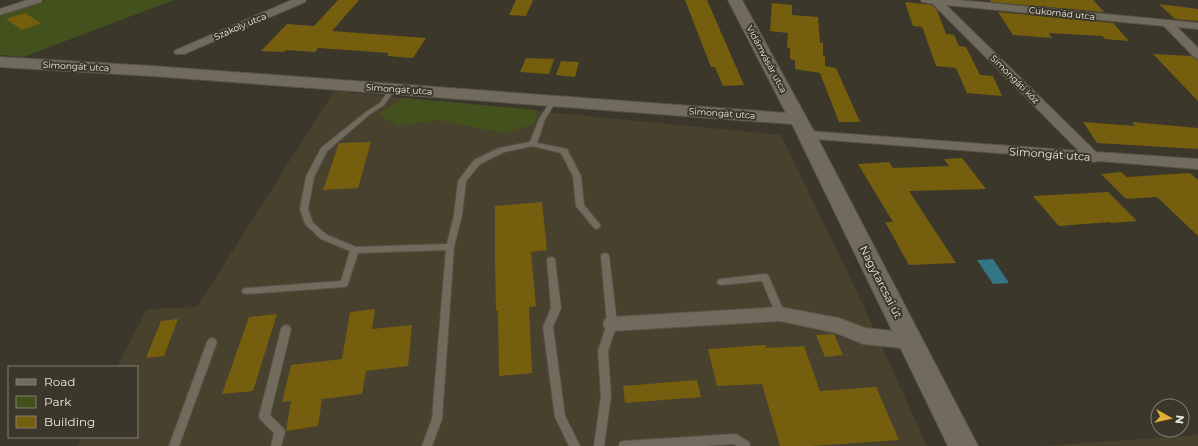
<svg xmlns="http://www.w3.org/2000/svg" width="1198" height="446" font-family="Montserrat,sans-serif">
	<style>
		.built { fill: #48412e }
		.green { fill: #43511d }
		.water { fill: #337686 }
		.building { fill: #755f0f }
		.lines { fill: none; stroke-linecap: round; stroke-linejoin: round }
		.lane-casing { stroke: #575348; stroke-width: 2 }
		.street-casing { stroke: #575348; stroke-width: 2 }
		.secondary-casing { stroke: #575348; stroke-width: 2 }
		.lane { fill: #706b5d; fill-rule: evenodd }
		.street { fill: #706b5d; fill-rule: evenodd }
		.secondary { fill: #706b5d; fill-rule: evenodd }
		.labels { text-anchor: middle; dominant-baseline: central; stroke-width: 4; stroke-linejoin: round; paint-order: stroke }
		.far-street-label { font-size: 9px; fill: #edeae2; stroke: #3b372a }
		.street-label { font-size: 11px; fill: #edeae2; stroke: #3b372a }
	</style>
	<rect width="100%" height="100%" fill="#3b372a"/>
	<g class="built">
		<path d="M334,91l447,44 77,159 69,152h-849l4,-9h55v-70h-20l30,-58 50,-2z"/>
		<path d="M1198,435v11h-158z"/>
	</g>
	<g class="green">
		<path d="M46,0h128l-151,57 -23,-2v-39z"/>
		<path d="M403,98l134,12 -3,14 -30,9 -67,-13 -39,6 -20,-12z"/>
	</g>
	<path class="water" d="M993,259l16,24 -16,1 -16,-24z"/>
	<g class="building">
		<path d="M338,0h21l-27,31 94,7 -13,20 -26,-2 2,-3 -71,-5 -3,4 -29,-2 -2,2 -23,-1 26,-27 27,2z"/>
		<path d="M516,0h17l-7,16 -17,-1z"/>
		<path d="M685,0h22l37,85 -21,1 -8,-19h-4z"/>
		<path d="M990,0h103l11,12 -113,-10z"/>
		<path d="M905,2l27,3 5,5 9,24 8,1 5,11 7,1 14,28 13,1 9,20 -35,-3 -11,-25 -20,-2 -13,-37 -1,-2 -9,-1z"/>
		<path d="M772,3l20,2v10l26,2 2,26h3v13h2v10l11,2 24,54h-21l-19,-49 -25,-4v-9l-5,-1v-11h-3l1,-15 -18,-2z"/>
		<path d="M1159,4l39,5v12l-23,-2z"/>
		<path d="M998,12l115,11 16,18 -24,-2 -3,-3 -53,-3 3,5 -39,-3z"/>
		<path d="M25,13l16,10 -19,7 -16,-11z"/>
		<path d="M1153,54l38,2 7,4v41z"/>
		<path d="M526,58l28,1 -5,15 -29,-2z"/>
		<path d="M561,61l18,1 -4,15 -19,-2z"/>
		<path d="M1083,122l52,4 -3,-4 66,6v21l-101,-6z"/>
		<path d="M371,142l-13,46 -35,2 16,-47z"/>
		<path d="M962,158l24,31 -77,2 47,72 -47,2 -24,-43h8l-35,-58 31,-2 4,6 56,-2 -5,-7z"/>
		<path d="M1121,172l6,5 63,-4 8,7v56l-41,-39 -31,2 -25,-25z"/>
		<path d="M1108,192l29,29 -26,2 -1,-1 -51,4 -26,-30z"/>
		<path d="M542,202l5,48 -16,2 5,54 -7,1 3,66 -33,3 -1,-65h-2l-1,-50v-55z"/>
		<path d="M375,309l-3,20 40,-4 -4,41 -42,5 -4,23 -40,5 -4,27 -32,5 5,-30 -9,1 9,-37 51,-6 8,-47z"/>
		<path d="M277,314l-24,77 -31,3 27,-77z"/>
		<path d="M178,319l-14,37 -18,2 15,-37z"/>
		<path d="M834,334l9,21 -18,2 -9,-22z"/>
		<path d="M765,345l1,3 38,-2 16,45 56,-4 23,53 -87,6h-32l-18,-62 -45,2 -9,-37z"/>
		<path d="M697,380l4,17 -76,6 -2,-17z"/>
	</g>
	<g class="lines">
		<defs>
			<g id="lane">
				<path d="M393,86l3,2 -12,17 -14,9 -43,37 -13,26 -6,32 5,14 14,12 29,12 91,-3 7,-29 4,-34 16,-21 25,-12 31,-6 9,-23 13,-20 2,-1 3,2 -12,19 -8,24 30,6 14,27 3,29 17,21 -4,3 -3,-1 -18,-22 -3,-30 -12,-23 -28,-7 -29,6 -24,12 -14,17 -4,34 -8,32 -12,172 -10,27h-10l10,-27 14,-169 -88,3 -10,31 -1,2 -3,1 -98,7 -3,-1 -1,-2 1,-2 3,-1 95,-7 9,-30 -29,-12 -16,-15 -5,-15 6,-32 15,-29 45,-36 14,-9 11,-16z"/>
				<path d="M605,253l3,1 1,2 8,68 -9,27 3,45 -7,50h-10l7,-50 -3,-45 9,-27 -6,-68 1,-2z"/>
				<path d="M551,257l3,1 1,2 6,48 -8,19 12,89 15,30h-11l-14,-29 -12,-90 8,-19 -4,-48 1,-2z"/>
				<path d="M765,274l3,1 1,2 16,37 -2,3 -3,1 -3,-1 -15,-36 -41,4 -3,-1 -1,-2 1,-2 3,-1z"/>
				<path d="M286,325l3,1 2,3 -21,86 14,14 1,3 -4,14h-10l3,-13 -14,-14 -1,-3 22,-87 2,-3z"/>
				<path d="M212,338l3,1 2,3 -38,104h-10l38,-104 2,-3z"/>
				<path d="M736,434l13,8 1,4h-13l-3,-2 -29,2h-86l1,-4 4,-1z"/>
			</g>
			<g id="street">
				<path d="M27,0h15l-1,2 -41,13v-6z"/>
				<path d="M292,0h14l-1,2 -121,52h-8l-2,-2 2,-2z"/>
				<path d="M921,0h38l239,23v6l-21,-2 21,21v11l-4,-2 -30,-31 -218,-21 150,147 102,7v10l-99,-8 -5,1 -6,-2 -286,-22 -2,-3 2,-3 5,-1 272,20 -146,-147 -11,-2z"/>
				<path d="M780,307l59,11 26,10 46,5 7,2 3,6 -3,6 -7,2 -48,-5 -27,-11 -56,-12 -168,10 -7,-2 -2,-5 2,-5 7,-2z"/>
			</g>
			<path id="secondary" d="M728,0h14l74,135 162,311h-30l-156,-322 -640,-48 -152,-9v-10l152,9 634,47z"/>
		</defs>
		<use href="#lane" class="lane-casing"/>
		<use href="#street" class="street-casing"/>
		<use href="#secondary" class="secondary-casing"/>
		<use href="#lane" class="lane"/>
		<use href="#street" class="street"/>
		<use href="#secondary" class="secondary"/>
	</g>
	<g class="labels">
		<g class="far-street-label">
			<text transform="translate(1062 13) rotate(6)">Cukornád utca</text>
			<text transform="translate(240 26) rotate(-23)">Szakoly utca</text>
			<text transform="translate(767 59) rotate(62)">Vidámvásár utca</text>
			<text transform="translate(76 66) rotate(3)">Simongát utca</text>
			<text transform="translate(1015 79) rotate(45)">Simongáti köz</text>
			<text transform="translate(399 89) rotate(4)">Simongát utca</text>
			<text transform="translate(722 113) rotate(4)">Simongát utca</text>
		</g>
		<g class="street-label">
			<text transform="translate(1050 154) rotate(4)">Simongát utca</text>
			<text transform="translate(881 282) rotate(63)">Nagytarcsai út</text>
		</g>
	</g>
	<rect x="8" y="366" width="130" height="72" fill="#3b372a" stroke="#827f74"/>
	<rect x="16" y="379" width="20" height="6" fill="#706b5d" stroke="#827f74"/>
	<text x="44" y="386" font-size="12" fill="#edeae2">Road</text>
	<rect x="16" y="396" width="20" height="12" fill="#43511d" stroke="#827f74"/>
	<text x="44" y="406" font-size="12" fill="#edeae2">Park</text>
	<rect x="16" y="416" width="20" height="12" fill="#755f0f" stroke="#827f74"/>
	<text x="44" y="426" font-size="12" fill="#edeae2">Building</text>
	<g transform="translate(1170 418) rotate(98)"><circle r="19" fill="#3b372a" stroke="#827f74"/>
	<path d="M0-3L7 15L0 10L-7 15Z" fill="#e3ae35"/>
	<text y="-6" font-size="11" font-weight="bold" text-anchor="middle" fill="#edeae2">N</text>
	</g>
</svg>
